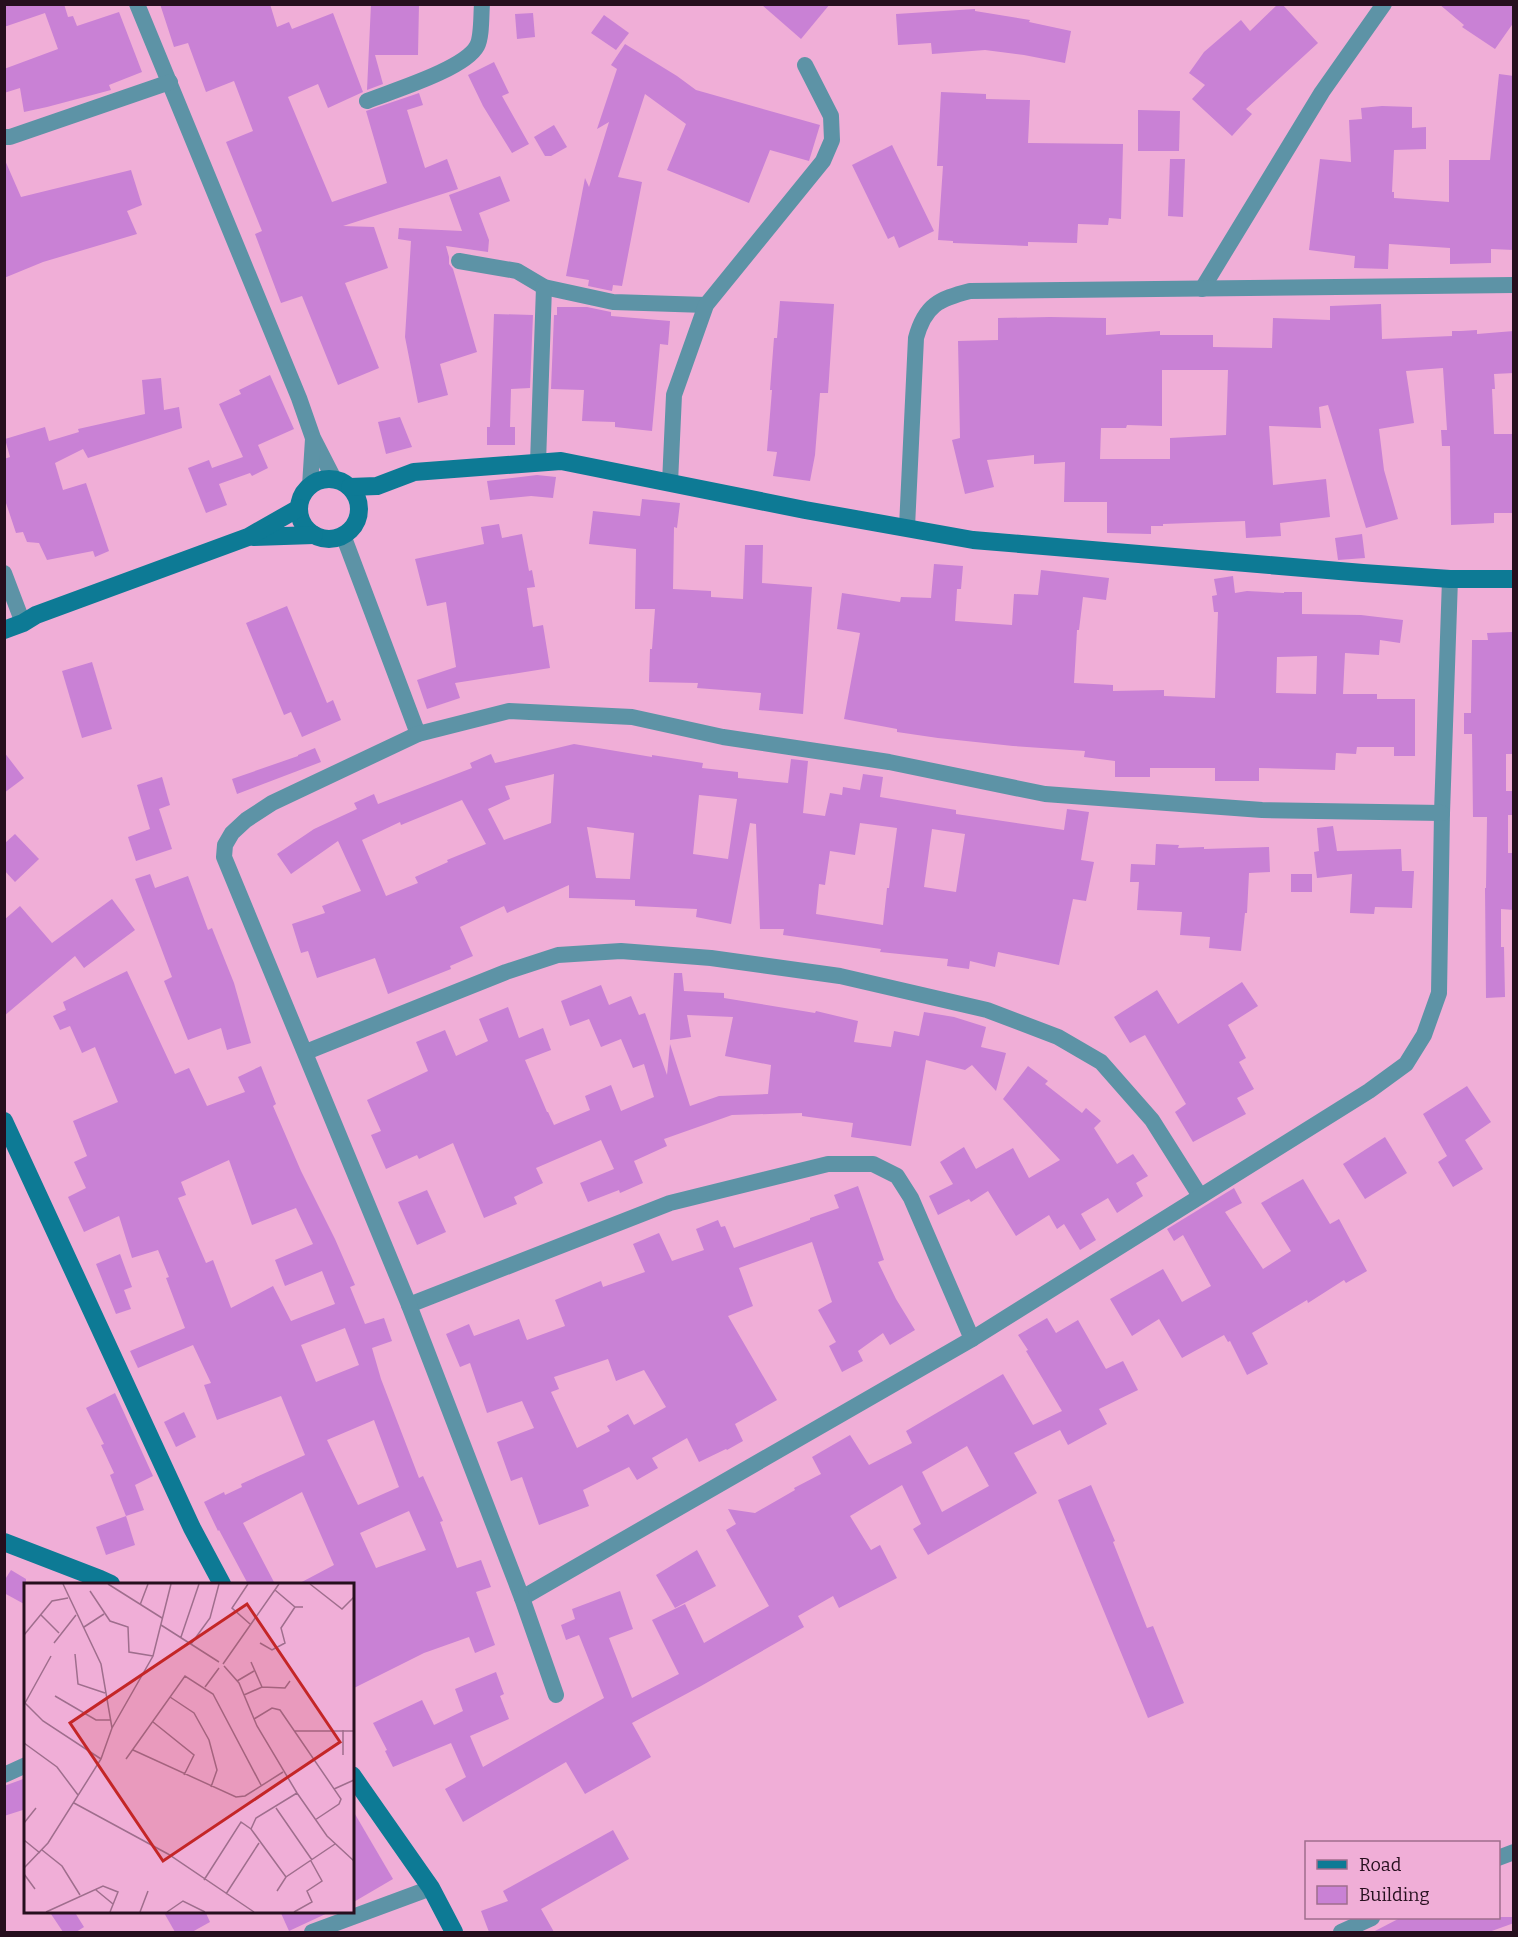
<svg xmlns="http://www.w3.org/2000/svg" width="1518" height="1937" font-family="Bitter,serif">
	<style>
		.building { fill: #c981d5; fill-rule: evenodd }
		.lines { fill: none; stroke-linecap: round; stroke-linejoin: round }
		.street { stroke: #5d93a6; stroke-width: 16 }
		.secondary { stroke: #0d7a95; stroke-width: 18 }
		.inset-road { fill: none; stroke: #9f6e8d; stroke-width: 1.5 }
		.view { fill: #c42627; fill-opacity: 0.15; stroke: #c42627; stroke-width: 3 }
		.inset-edge { fill: none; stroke: #260f1e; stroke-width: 3 }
	</style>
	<rect width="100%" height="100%" fill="#f0aed7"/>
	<g class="building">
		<path d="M4,4h60l4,13 5,-1 4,10 42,-14 23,60 -33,13 2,5 -64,17 -23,5 -4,-24 -16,5v-24l54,-20 -13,-36 -41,14z"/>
		<path d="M160,4h110l7,23 12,-5 3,7 41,-16 30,79 -35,16 -10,-24 -30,13 44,105 55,-19 -21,-72 53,-18 4,12 -16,5 18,58 22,-9 11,30 -115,37 31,1 14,41 -43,15 34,85 -41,17 -36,-89 -21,7 -26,-69 7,-3 -36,-89 27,-11 -19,-50 -28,11 -18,-49 -14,4z"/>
		<path d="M371,4h48l-1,51h-43l8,29 -16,6z"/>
		<path d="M761,4h69l-29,35z"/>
		<path d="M1278,4h4l36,39 -72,66 6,5 -20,22 -40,-37 13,-14 -16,-12 15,-21 37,-32 9,11z"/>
		<path d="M1439,4h75v18l-19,27 -33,-22 2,-2z"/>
		<path d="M975,9v2l55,9 -1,2 42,9 -6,32 -41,-8 -39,-5 -53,4 -1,-11 -33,2 -2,-31z"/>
		<path d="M533,13l2,24 -18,2 -2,-25z"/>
		<path d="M604,15l25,18 -13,17 -25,-17z"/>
		<path d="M625,44l52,32 19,14 124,35 -11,36 -39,-11 -21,53 -82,-33 19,-46 -41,-30 -27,83 24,5 -20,104 -9,-1 -1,6 -24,-5 1,-6 -23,-4 19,-98 4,9 20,-65 -12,7 20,-60 -6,-4z"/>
		<path d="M494,62l15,31 -7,3 27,48 -17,9 -29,-47 -15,-31z"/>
		<path d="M1499,74l15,2v174l-23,-1v14l-41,1v-16l-61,-4 -1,25 -34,-1 1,-12 -46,-6 11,-91 31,3 -2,-42 13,-1 -1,-11 21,-2 30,1v21l14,-1v22l-32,1 -2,42h2v6l55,4v-42h41z"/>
		<path d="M941,92l45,2v5l44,1 -2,43 95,1 -2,75 -12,-1 -1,7 -30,-1 -1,19 -49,-1v4l-75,-3v-2l-15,-1 5,-74h-6z"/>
		<path d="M1138,110l42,1 -1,40h-41z"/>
		<path d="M554,125l13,22 -16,9h-6l-11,-19z"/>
		<path d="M892,145l42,86 -35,17 -5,-12 -6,3 -36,-74z"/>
		<path d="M4,158l17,39 110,-27 11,35 -15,6 10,23 -94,28 -39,16z"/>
		<path d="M1170,159h15l-2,58 -15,-1z"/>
		<path d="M500,176l10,25 -31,12 10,27 -1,12 -42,-6 3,11v7l4,5 24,83 -37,12 8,31 -30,8 -13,-66 6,-96 -13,-2 1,-11 63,3 -13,-36z"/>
		<path d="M780,301l54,3 -6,89h-8l-5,62 -5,26 -37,-5 4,-24 -10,-1 5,-61h-2l4,-52h3z"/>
		<path d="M1381,304l1,35 70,-3v-5h9l16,-1v4l37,-3v42l-20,1 1,15h-3l2,45h20v79h-20v10l-43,2 -1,-79h-8l-1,-16h6l-4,-62 -37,3 8,52 -35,6 5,41 14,49 -32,9 -38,-123 -9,2 2,21 -52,-2 4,59 53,-6 4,38 -50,6 1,13 -35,2 -1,-17 -82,3v2h-12v8l-44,-1v-31h-43l1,-40 -31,2v-9l-47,5 7,27 -29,7 -13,-54 8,-2 -2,-97 40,-1v-22l52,-1 56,1v17l54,-4v4h53v12l59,1 1,-30 57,2v-14zM1162,370h66l-2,65 -56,3v21h-70l1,-31h25l1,-3 35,1z"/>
		<path d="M557,307h30l24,5v4l59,5 -2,24 -8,-1 -8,87 -37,-4v-5l-33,-1 2,-31 -33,-1 3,-74h3z"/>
		<path d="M494,314l39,1 -3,73 -19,1 -1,38h5v18h-28v-18h3z"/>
		<path d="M270,375l24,54 -36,16 10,23 -16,8 -2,-3 -31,11 8,21 -21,8 -18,-45 21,-8 3,8 31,-11 -24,-53 22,-10 -2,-4z"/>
		<path d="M161,378l3,32 15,-3 3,21 -94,30 -5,-9 -28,14 8,27 23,-7 23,68 -14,6 -2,-6 -46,9 -8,-17 -12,-1 -4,-10 -7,1 -12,-36v-38l6,-2 -5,-18 40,-12 4,14 30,-9 -1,-3 67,-15 -3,-34z"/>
		<path d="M400,417l12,30 -26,7 -8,-32z"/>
		<path d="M537,475l19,2 -3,21 -22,-2 -41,4 -3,-19z"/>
		<path d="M642,499l38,4 -3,25 -3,-1 -1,62 38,2v6l32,2 2,-54h18l-1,38 50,4 -9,127 -44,-4 2,-17 -64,-5 1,-5 -49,-1 1,-33h2l3,-40h-20l1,-60 -47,-5 4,-33 47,5z"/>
		<path d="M499,524l3,14 20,-4 7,37 3,-1 3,17 -8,1 6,39 10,-2 7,43 -95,15 5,15 -33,11 -10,-29 39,-13 -10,-65 -19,4 -12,-47 69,-15 -3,-17z"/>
		<path d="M1362,534l3,24 -27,2 -3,-22z"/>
		<path d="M934,564l29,2 -2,23h-4l-2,32 57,4 2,-31 24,1 3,-25 68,8 -3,22 -23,-3 -4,33h-2l-3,53 39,2v6l51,-1v6l51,2 3,-86h-4l-2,-16 5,-1 -3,-16 19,-3 2,17 12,-2 37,2v-1h18v22l59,1 42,5 -3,23 -20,-3 -1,15 -34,-2 -2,41h34v5h38v57h-21v-9h-37l-1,7 -20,-1 -1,17 -76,-2v13h-44v-13h-65v9h-35v-16l-31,-4 1,-6 -72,-5 -75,-8 -41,-6v-3l-53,-10 16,-86 -23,-4 5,-36 58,9 1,-5 30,1zM1317,656l-1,38 -40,-1 1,-36z"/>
		<path d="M287,606l40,97 6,-3 8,20 -39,17 -11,-25 -7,3 -38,-92z"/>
		<path d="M1512,632l2,122h-8v37h8v24h-6v38h6v57l-13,-1v38h3l1,50 -19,1 -1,-110h1l1,-71h-14l-1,-83h-8v-21h7l1,-73h16l-1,-7z"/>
		<path d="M92,662l20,67 -30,9 -20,-67z"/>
		<path d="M574,744l78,13v-2l51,8 -1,5 36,4v6l50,5 3,-24 17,2 -5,52 22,3 5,-23 12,2 1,-8 17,3 3,-16 20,3 -3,20 76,13v4l108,16 3,-21 22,3 -8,48 13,2 -8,39 -13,-2 -14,66 -61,-13 -3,15 -25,-6 -1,8 -22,-3 1,-7 -68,-7 1,-3 -98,-14 1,-6h-24l-4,-105 -6,-1 -19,101 -35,-7 1,-8 -62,-3v-6l-66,-2v-13l-62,28 -3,-7 -44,21 13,29 -23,10 1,3 -63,25 -13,-36 -58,20 -9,-27 -7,2 -9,-29 33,-11 -3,-7 39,-15 -23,-50 -47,33 -14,-20 37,-25 43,-20 -3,-6 20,-9 4,10 94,-36 -2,-5 21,-9 4,9zM554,774l-3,49 -47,17 -16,-31 22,-10 -5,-13zM699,795l38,4 -9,60 -35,-5zM462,800l24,44 -39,16 1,2 -33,15 3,6 -32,13 -24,-56 38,-18 1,3zM860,823l37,5 -8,60h-2l-4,37 -67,-11 3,-30 6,1 5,-34 25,4zM587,827l47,6 -4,46 -34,-1zM932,829l33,5 -9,58 -32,-5z"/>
		<path d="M315,748l6,14 -84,32 -5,-15 66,-23v-1z"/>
		<path d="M4,752l20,26 -20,15z"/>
		<path d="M162,777l8,28 -11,4 13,40 -36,12 -8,-24 22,-8 -13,-44z"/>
		<path d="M1333,826l4,25 64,-2 1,22h12l-2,37 -37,-1 -1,7 -24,-1 2,-39 -35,4 -3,-26 5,-1 -2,-23z"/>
		<path d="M15,834l24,25 -24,23 -11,-12v-26z"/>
		<path d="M1156,844l23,1 -1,3 26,-1v2l65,-2 1,25 -21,1 -2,40h-2l-4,38 -32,-3 1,-11 -30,-2 2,-23 -45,-2 2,-28h-9l1,-18 24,1z"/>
		<path d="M150,874l5,14 33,-12 20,54 4,-2 22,55 17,60 -24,7 -6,-22 -33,12 -24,-59 8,-4 -37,-98z"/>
		<rect x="1291" y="874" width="21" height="18"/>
		<path d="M112,899l23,31 -51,38 -9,-12 -71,60v-96l16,-14 32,37z"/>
		<path d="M127,971l48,103 14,-6 18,38 38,-14 -7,-15 23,-11 15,38 -3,2 28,65 34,68 20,46 -5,2 15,37 19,-6 8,23 -20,7 9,31 38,99 4,-2 20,45 -3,1 17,46 24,-8 10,27 -15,5 19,53 -20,8 -6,-16 -45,16 -72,36v-105h-54l36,-19 -32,-73 -59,31 32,61h-27l-29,-54 -1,1 -14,-29 20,-10 1,3 17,-8 -1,-3 64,-29 -24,-59 -64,24 -13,-35 7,-2 -18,-38 -55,23 -8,-17 55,-23 -19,-50 3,-1 -11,-27 -26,8 -13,-42 -35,16 -16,-35 18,-9 -12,-26 13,-6 -14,-35 45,-19 -23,-55 -13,6 -12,-27 -10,4 -7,-14 13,-6 -3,-8zM229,1160l23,65 44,-17 17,36 -38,16 10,26 37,-15 13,33 -44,17 -18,-35 -42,22 -18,-48 -7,3 -28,-65 8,-3 -5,-13zM345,1328l14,37 -43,17 -15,-37zM374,1420l25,67 -41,18 -31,-65zM409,1511l17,39 -50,18 -16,-35z"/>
		<path d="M674,973h8l2,18 40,2v5l91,15 1,-2 42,10 -4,21 37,5 3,-16 25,5 5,-24 30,5 32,10 -5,20 25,6 -10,38 -24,-26 -7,5 -39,-10 -15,86 -60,-9 2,-14 -51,-7v-3l-70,2 -68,24 3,7 -33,15 9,22 -23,10 -1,-3 -31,12 -8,-19 34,-14 -13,-29 -65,28 7,15 -29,14 3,7 -33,14 -31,-75 -34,16 -2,-4 -31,14 -15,-34 10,-4 -14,-31 61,-29 -12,-29 29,-12 11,26 32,-15 -9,-22 29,-12 11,31 24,-10 8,22 -26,10 22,52h1l6,13 36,-15 -5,-14 26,-11 10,26 33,-14 -10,-33 -11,4 -12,-29 -20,8 -12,-28 -19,7 -9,-25 40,-16 8,20 22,-9 8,19 6,-2 22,62 3,-31 20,62 29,-10 49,-2 3,-29 -46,-9 8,-39 -46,-2 4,22 -21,3z"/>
		<path d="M1242,982l16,24 -30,19 18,33 -7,4 15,27 -17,9 9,16 -53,28 -18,-30 11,-8 -41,-69 -15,8 -16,-26 43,-27 21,34z"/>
		<path d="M1028,1066l20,15 -3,3 37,29 4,-5 15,13 -7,7 23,36 16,-10 15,22 -12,7 7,13 -26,17 -9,-15 -27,16 15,26 -16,10 -16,-26 -7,5 -8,-14 -33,21 -28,-45 -17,11 -2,-3 -31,16 -9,-19 24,-12 -13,-22 24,-15 12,22 37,-21 16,30 31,-18 -57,-61z"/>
		<path d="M1467,1086l24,36 -26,18 18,29 -30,18 -15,-25 9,-6 -24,-42z"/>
		<path d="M1385,1137l22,36 -42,26 -22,-35z"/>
		<path d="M1303,1179l27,45 9,-5 28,52 -21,12 -2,-3 -36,23 -1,-3 -55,33 16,31 -21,11 -17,-34 -2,1 -4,-7 -42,23 -23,-39 -27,17 -22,-37 53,-30 19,33 29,-16 -28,-51 -9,6 -7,-12 67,-41 8,15 -17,9 38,57 28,-18 -30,-48z"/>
		<path d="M858,1186l26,74 -6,2 18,37 19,31 -25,15 -7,-12 -25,18 5,10 -21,11 -13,-26 7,-4 -18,-32 14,-8 -20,-60 -73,26 14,38 -25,10 49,84 -42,24 8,17 -16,9 -1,-1 -27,13 -12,-24 -35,20 6,10 -21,12 -8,-13 -46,23 6,16 -50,19 -17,-48 -11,4 -14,-39 37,-14 -12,-27 -35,12 -17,-50 -10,4 -14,-33 23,-10 5,12 45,-17 8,21 38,-14 -10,-26 46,-19 2,6 42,-15 -12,-28 26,-11 13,28 32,-11 -8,-21 22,-9 3,7 4,-1 9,22 76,-28v-2l29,-10 -5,-13zM608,1359l8,22 28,-11 22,37 -32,18 -6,-11 -21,12 3,5 -33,17 -26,-56 8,-3 -5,-12z"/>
		<path d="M427,1190l19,42 -29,13 -19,-43z"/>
		<path d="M120,1254l12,33 -8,3 7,19 -15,5 -20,-50z"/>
		<path d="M1047,1318l9,15 22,-13 28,49 17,-8 15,29 -39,19 8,15 -39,21 -8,-15 -46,23 23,40 -109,62 -15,-26 8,-5 -19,-39 -52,31 21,34 9,-5 17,33 -58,30 -6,-12 -35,20 6,11 -103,59 -69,37 19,34 -66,37 -19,-32 -103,60 -18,-33 21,-12 -15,-34 -58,24 -8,-16 2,-1 -14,-27 49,-23 12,25 29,-14 -8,-22 41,-17 8,22 -4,2 9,23 -39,17 13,31 121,-69 -25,-63 -13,5 -5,-15 14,-6 -3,-10 48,-18 13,38 -24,9 23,60 47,-24 -27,-54 33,-16 19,39 65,-37 -43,-76 10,-6 -8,-15 27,4 40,-23 -1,-2 27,-14 -9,-17 38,-22 19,30 43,-22 -6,-12 97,-57 30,51 29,-14 -36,-60 2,-1 -10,-15zM967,1446l22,40 -47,26 -20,-40z"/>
		<path d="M115,1393l38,83 -18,9 9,25 -18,6 -16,-41 4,-2 -13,-28 3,-1 -18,-36z"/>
		<path d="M184,1412l12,25 -20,10 -12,-25z"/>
		<path d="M1091,1485l24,56 -2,1 34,86 6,-2 31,77 -36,15 -90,-218z"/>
		<path d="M126,1516l9,29 -29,10 -10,-28z"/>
		<path d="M697,1550l19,36 -41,22 -19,-33z"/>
		<path d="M11,1570l15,9v26l-22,-12v-12z"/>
		<path d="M26,1778v31l-22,7v-30z"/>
		<path d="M352,1809l41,70 -41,24z"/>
		<path d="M613,1830l16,29 -88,50 13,23h-65l-8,-21 27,-10 -5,-10z"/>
		<path d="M49,1911h25l10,16 -8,5h-13z"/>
		<path d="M163,1911h42l5,11 -18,10h-17z"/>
		<path d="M280,1911h52l-43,20z"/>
		<path d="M1402,1917h112v6l-25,9h-116z"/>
	</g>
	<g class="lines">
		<g class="street">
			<path d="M137,4l162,394 14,40 21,41"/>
			<path d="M367,101c25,-10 98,-32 110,-55 5,-9 4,-31 5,-42"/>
			<path d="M4,137h6l160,-55"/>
			<path d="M459,261l58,10 27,16 69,15 93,3"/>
			<path d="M1202,289l120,-197 62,-88"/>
			<path d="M538,463l6,-176"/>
			<path d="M670,483l4,-88 32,-90 117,-144 9,-21 -1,-24 -26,-51"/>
			<path d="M310,486l3,-47"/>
			<path d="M907,527l9,-189c9,-33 23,-39 54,-47l544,-6"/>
			<path d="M343,535l75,199"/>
			<path d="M4,573l19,50"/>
			<path d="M306,1052l200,-80 52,-17 63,-4 90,7 129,18 147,34 71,27 43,25 51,58 48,76"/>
			<path d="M409,1305l261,-102 158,-39h45l24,12 14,22 61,141"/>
			<path d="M522,1598l450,-259 397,-248 37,-27 18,-29 15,-42 3,-180 8,-234"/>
			<path d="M556,1695l-34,-97 -113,-293 -185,-448 1,-12 7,-12 14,-13 26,-17 146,-69 91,-23 123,6 91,20 166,25 156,32 217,16 180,3"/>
			<path d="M4,1775l22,-10"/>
			<path d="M1498,1858l16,-6"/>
			<path d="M312,1932l119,-44"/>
			<path d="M1341,1932l31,-14"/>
		</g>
		<g class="secondary">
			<circle cx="329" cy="509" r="30"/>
			<path d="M350,487l27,-1 37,-14 147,-11 244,49 168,30 390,33 87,6h64"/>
			<path d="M253,537l61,-2"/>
			<path d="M4,630l19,-7 13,-8 212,-78 51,-29"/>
			<path d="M4,1121l188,407 30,56"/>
			<path d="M4,1542l96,37 11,5"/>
			<path d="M352,1775l79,113 23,44"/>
		</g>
	</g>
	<g transform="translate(24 1583)">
		<rect width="330" height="330" fill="#f0aed7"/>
		<path class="inset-road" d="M39,1l38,80 11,64M84,1l54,34M224,1l-16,24 18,16M286,1l32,25 12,-12M251,7l20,17h8M66,8l20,30 18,6 1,25 24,4M116,22l8,-21M17,32l18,18M137,42l58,37M60,44l20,-13M0,52l28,-34 16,-3M157,54l18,-53M30,60l22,-28M236,60l12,7 13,-7 -4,-15 14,-21M167,61l19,-26 9,-34M51,71l3,30 27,9M227,79l11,25M199,81l56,-80M200,83l15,17 18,43 40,67 30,43 27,25M213,98l17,-10M181,104l14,-19M220,112l18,-8 23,1 5,-7M31,113l41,24h14M146,114l24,16 15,27 8,30 -6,17M1,120l18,18 58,38M1,120l26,-47M230,136l18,-11 8,2 61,89 -2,5 -24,16M129,139l41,33 -10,20M270,148h60M0,160l33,24 21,28M109,167l103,47 9,-1 38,-24M319,172v-25M102,176l59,-83 28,18 48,91M310,206l20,-9M50,220l94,51 86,58M252,225l36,52M0,240l12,-15M227,246l5,-11 41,-25M0,257l16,13M18,267l20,16 18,29M0,285l24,-25 53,-84 11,-31 41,-72 18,-72M0,291l11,15M180,297l37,-58 10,7 35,48M72,307l17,14M253,308l9,-14 49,-33M202,311l33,-51M22,329l57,-26 15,6 -8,20M116,329l8,-21M143,329l16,-11 22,11M270,329l18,-10 -5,-11 15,-10 -11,-20"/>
		<path class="view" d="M223,21l93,138 -177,119 -93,-138z"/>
		<rect width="330" height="330" class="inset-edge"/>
	</g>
	<rect width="1518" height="1937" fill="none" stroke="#260f1e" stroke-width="12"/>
	<rect x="1305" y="1841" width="195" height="78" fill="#f0aed7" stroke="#9f6e8d" stroke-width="1.5"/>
	<rect x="1317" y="1860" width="30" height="9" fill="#0d7a95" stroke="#9f6e8d" stroke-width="1.5"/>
	<text x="1359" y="1871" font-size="18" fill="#260f1e">Road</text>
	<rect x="1317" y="1886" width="30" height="18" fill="#c981d5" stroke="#9f6e8d" stroke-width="1.5"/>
	<text x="1359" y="1901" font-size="18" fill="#260f1e">Building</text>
</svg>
